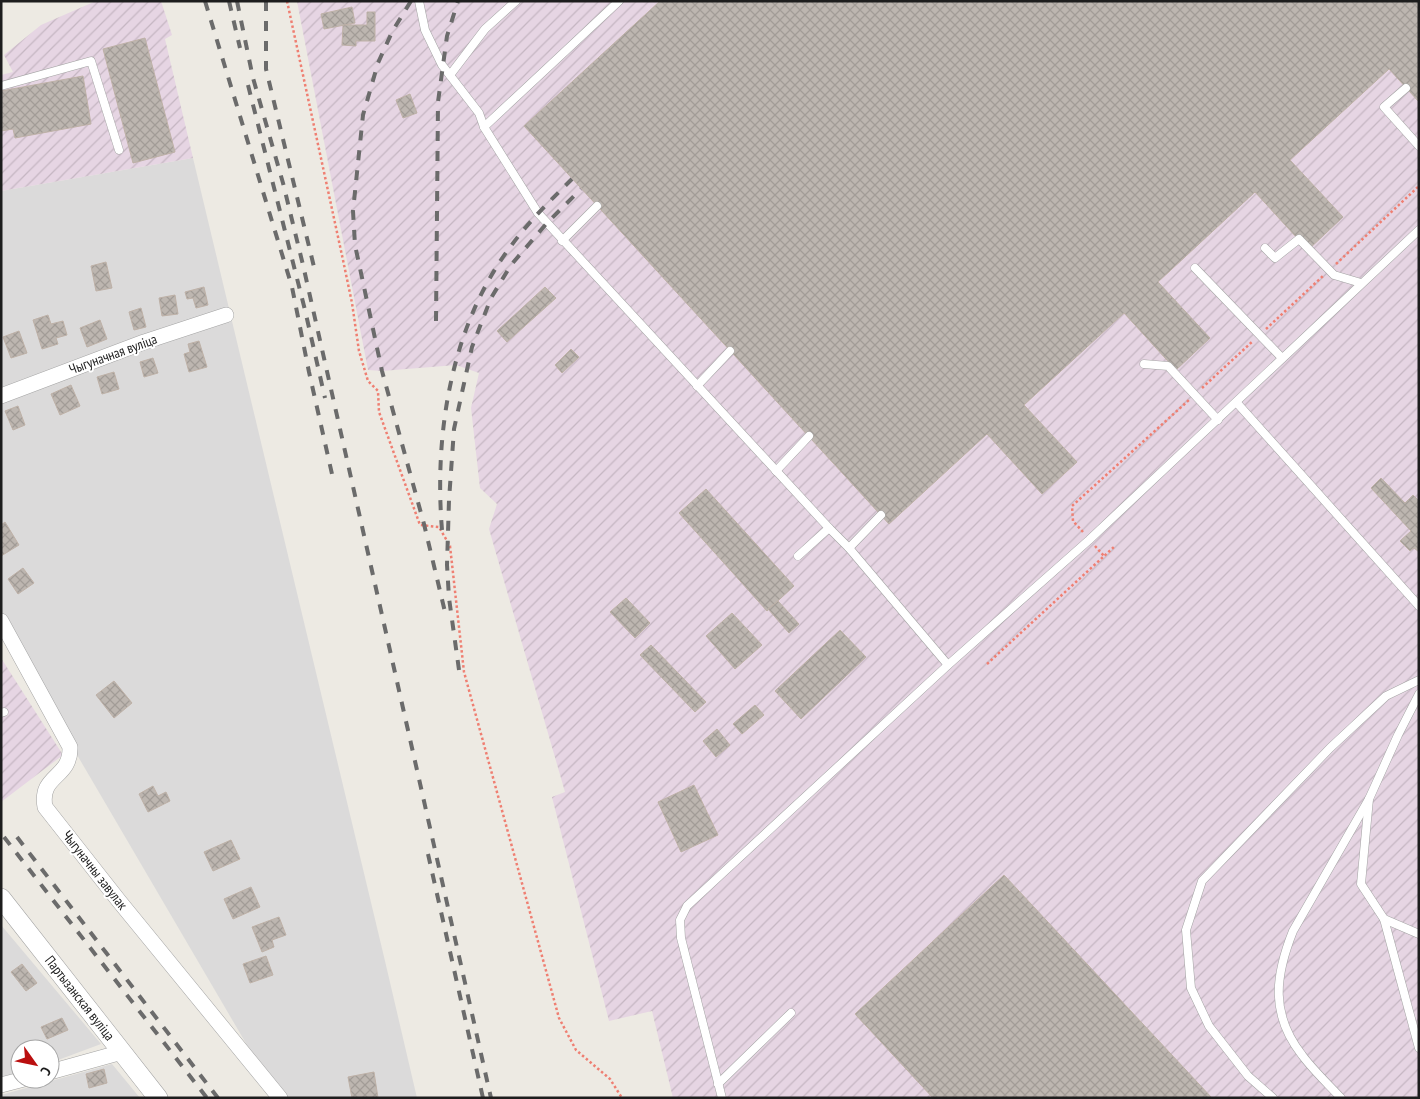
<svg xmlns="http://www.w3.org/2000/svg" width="1420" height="1099" font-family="'PT Sans Narrow',sans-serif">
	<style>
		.residential { fill: #dbdada }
		.industrial { fill: url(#industrial-furrows) }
		.building { fill: url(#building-cross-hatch); stroke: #beb1a7 }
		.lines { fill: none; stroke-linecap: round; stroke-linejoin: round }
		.service-casing { stroke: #a4a4a4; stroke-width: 9 }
		.minor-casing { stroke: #a4a4a4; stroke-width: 16 }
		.tertiary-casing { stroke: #a4a4a4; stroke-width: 20 }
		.path { stroke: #ef7f72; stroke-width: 2.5; stroke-dasharray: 2.5 2.5; stroke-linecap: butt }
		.service { stroke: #fff; stroke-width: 8 }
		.minor { stroke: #fff; stroke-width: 15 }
		.tertiary { stroke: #fff; stroke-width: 19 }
		.rail { stroke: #6b6b6b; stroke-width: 4; stroke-dasharray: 10 10; stroke-linecap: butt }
		.labels { text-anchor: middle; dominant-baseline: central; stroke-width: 4; stroke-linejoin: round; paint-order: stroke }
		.street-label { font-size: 14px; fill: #1d1d1d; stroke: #fff }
	</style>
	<defs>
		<pattern id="industrial-furrows" width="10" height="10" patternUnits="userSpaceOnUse" patternTransform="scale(1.25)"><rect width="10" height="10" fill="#e6d5e3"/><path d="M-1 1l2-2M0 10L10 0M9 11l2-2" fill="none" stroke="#c5b6c2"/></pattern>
		<pattern id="building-cross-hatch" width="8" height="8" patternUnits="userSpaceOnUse" patternTransform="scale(1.25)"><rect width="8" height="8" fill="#bdb6b0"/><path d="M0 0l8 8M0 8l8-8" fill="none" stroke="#a29c97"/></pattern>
	</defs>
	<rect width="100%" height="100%" fill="#edeae3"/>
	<g class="residential">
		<path d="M193,158l192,803 32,137h-139l-277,-473v-434z"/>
		<path d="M1,925l100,119 -51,19v-14h-30v25l-19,5z"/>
		<path d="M112,1064l28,34h-139v-3z"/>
	</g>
	<g class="industrial">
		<path d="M96,1h65l11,34 -7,4 28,119 -192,33v-116l12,-3 -9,-17 37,-30z"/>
		<path d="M297,1h1122v1097h-746l-21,-87 -43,10 -57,-224 13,-5 -76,-263 8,-25 -17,-16 -9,-80 8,-35 -23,-8 -74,6 -14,-1z"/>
		<path d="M1,658l62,97 -62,47z"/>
	</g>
	<g class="building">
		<path d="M660,1h759v101l-30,-33 -99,91 53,57 -35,33 -53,-58 -97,90 52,56 -34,32 -52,-57 -100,92 53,57 -35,32 -55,-60 -98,90 -365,-398z"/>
		<path d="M352,7l3,16 -31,6 -3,-15z"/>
		<path d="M367,12h8v29h-19v5l-14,-1 1,-20h24z"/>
		<path d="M145,38l30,114 -42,11 -30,-114z"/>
		<path d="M83,76l8,48 -76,14 -2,-9 -12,2v-40z"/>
		<path d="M410,94l7,19 -14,5 -7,-18z"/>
		<path d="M106,262l6,26 -16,3 -5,-25z"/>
		<path d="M204,287l4,18 -12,3 -3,-10 -6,1 -2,-7z"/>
		<path d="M545,287l11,11 -49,44 -10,-11z"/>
		<path d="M175,295l3,19 -16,2 -3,-18z"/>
		<path d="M141,308l5,19 -12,3 -5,-18z"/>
		<path d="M48,315l3,9 12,-3 4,14 -11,3 2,6 -16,5 -9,-29z"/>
		<path d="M100,320l7,19 -20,8 -7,-19z"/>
		<path d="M19,331l8,22 -16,5 -8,-21z"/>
		<path d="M199,341l8,26 -18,5 -5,-18 6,-2 -2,-8z"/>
		<path d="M571,349l8,8 -17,16 -7,-8z"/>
		<path d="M153,358l5,15 -14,4 -4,-15z"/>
		<path d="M114,372l5,17 -17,5 -5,-17z"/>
		<path d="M71,385l9,21 -20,9 -9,-21z"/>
		<path d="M18,406l7,19 -12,5 -8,-19z"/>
		<path d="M1381,478l24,25 8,-8 6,6v51l-5,-4 -4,3 -10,-10 11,-10 -40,-43z"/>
		<path d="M706,489l88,97 -27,25 -88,-98z"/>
		<path d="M5,522l14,23 -18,11v-31z"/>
		<path d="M23,568l11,15 -16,11 -10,-15z"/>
		<path d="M626,598l24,25 -15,15 -25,-26z"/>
		<path d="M778,601l21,23 -10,9 -21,-24z"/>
		<path d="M732,613l30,32 -27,24 -29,-33z"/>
		<path d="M840,630l26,27 -65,62 -26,-28z"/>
		<path d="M651,645l55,57 -11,10 -55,-57z"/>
		<path d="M114,681l18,22 -18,15 -18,-23z"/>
		<path d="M755,705l9,10 -22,19 -9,-10z"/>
		<path d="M717,729l13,16 -14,12 -13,-16z"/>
		<path d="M694,785l24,50 -37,17 -23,-50z"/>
		<path d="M153,786l5,10 8,-4 4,9 -22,11 -9,-18z"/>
		<path d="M231,840l9,19 -27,12 -9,-19z"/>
		<path d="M1004,875l208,223h-279l-78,-84z"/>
		<path d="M251,887l9,20 -27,12 -9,-20z"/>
		<path d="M279,917l7,18 -14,5 2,7 -12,5 -10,-25z"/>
		<path d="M266,956l7,19 -23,8 -7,-19z"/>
		<path d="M22,964l15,19 -11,8 -15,-19z"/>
		<path d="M62,1018l6,12 -21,9 -6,-12z"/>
		<path d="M104,1069l3,14 -18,5 -3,-14z"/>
		<path d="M374,1072l4,26h-26l-4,-21z"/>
	</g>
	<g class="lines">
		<defs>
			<g id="service">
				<path d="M419,1l6,29 17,35 37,48 5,14 54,86 291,315 20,20 99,117"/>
				<path d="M450,75l35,-46 31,-28"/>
				<path d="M1,86l90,-25 28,89"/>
				<path d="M1406,88l-22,19 35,39"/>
				<path d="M484,127l135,-126"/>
				<path d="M562,241l35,-35"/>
				<path d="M1265,248l10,10 24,-19 35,36 27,8"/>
				<path d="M1195,268l87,90"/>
				<path d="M1144,364l24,2 50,54"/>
				<path d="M697,386l33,-35"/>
				<path d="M1237,403l182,203"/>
				<path d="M776,471l33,-35"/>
				<path d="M849,548l32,-33"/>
				<path d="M798,556l31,-28"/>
				<path d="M1419,694l-21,41 -29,64 -8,85 23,35 35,15"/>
				<path d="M1,713l3,-1"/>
				<path d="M1384,919l35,129"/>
				<path d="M718,1084l73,-71"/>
				<path d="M722,1098l-41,-160 -1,-18 7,-14 261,-241 141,-125 330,-310"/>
				<path d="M1273,1098l-25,-22 -39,-50 -18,-38 -5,-58 16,-49 128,-133 56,-52 33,-16"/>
				<path d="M1341,1098c-13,-14 -28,-28 -39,-43 -32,-41 -27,-79 -9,-124l76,-132"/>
			</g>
			<g id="minor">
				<path d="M1,396l143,-54 82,-27"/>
				<path d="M1,621l69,126c1,32 -31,27 -25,60l74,94 161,197"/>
				<path d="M50,1072l72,-20"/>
				<path d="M1,1085l23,-6"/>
			</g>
			<path id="tertiary" d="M1,898l157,200"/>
		</defs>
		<use href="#service" class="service-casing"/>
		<use href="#minor" class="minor-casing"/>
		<use href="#tertiary" class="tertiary-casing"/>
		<g class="path">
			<path d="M287,1l56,259 9,43 7,48 9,30 10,10 1,21 41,113 19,2 11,19 14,126 95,346 17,32 34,29 12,19"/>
			<path d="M1336,264l83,-78"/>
			<path d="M1266,329l57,-53"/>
			<path d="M1202,388l51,-47"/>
			<path d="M1083,532l-10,-11 -1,-15 117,-106"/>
			<path d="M1095,546l9,10"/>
			<path d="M987,664l128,-118"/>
		</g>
		<use href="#service" class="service"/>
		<use href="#minor" class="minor"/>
		<use href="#tertiary" class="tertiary"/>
		<g class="rail">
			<path d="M205,1l87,286 17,85 23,102"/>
			<path d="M229,1l11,47"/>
			<path d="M237,1l16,77 30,105 20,82 188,833"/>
			<path d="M266,1v68l48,198"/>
			<path d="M411,1l-19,31 -14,31 -15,52 -10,96 2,34 27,126 42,153 21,88"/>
			<path d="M248,85l57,225 20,88"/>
			<path d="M436,321l2,-219 9,-66 11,-35"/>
			<path d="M442,530c-8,-96 9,-205 69,-284 18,-25 40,-46 61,-67"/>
			<path d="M459,670l-10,-72 -2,-33 2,-65 5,-71 18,-82 19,-49 20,-33 36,-42 34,-34"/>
			<path d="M4,837l203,261"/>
			<path d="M17,837l201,261"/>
			<path d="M428,854l55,244"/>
		</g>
	</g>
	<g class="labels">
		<g class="street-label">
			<text transform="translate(113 354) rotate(-20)">Чыгуначная вуліца</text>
			<text transform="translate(95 870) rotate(52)">Чыгуначны завулак</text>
			<text transform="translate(80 998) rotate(52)">Партызанская вуліца</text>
		</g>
	</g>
	<rect width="1420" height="1099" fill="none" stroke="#1d1d1d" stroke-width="5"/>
	<g transform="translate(35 1064) rotate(123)"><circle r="24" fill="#ffffff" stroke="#a5a5a5"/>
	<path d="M0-4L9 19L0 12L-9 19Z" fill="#ba0f0f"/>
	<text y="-8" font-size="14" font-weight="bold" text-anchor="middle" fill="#1d1d1d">С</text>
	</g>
</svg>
